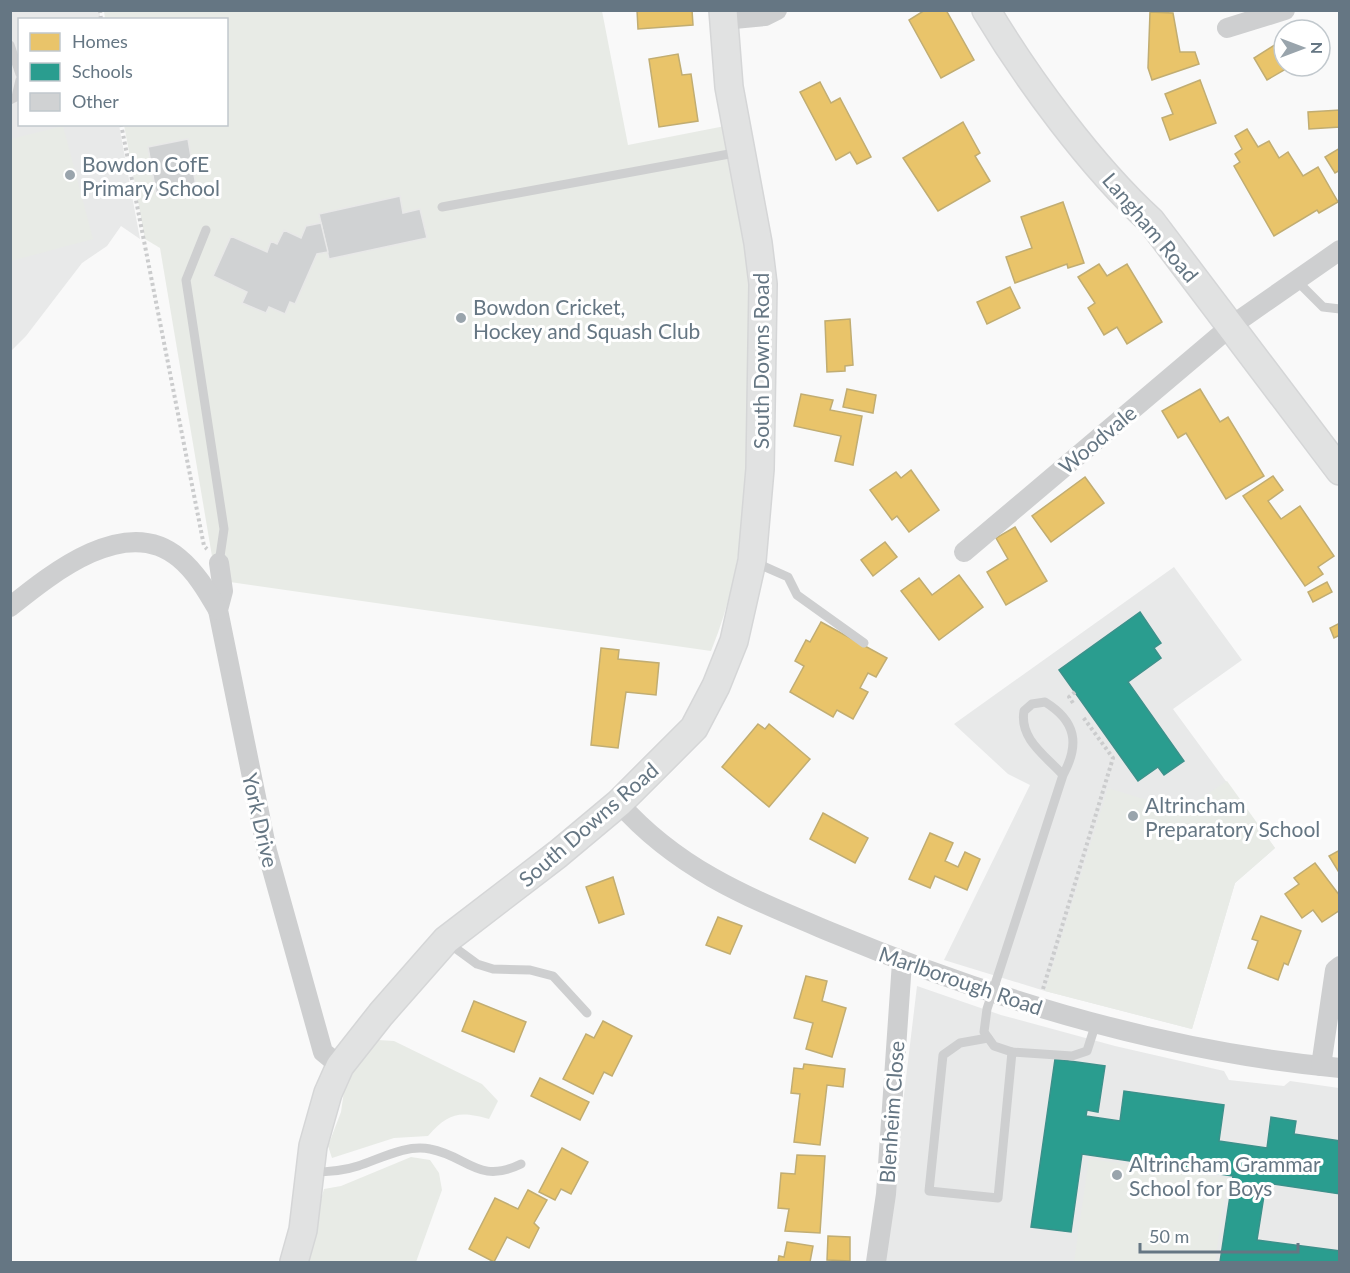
<svg xmlns="http://www.w3.org/2000/svg" width="1350" height="1273" font-family="Lato,sans-serif">
	<style>
		.built { fill: #e8e9e9 }
		.green { fill: #e8ebe6 }
		.homes { fill: #e9c46a; stroke: #c1ad72; stroke-width: 1.5 }
		.schools { fill: #2a9d8f; stroke: #3c918b; stroke-width: 1.5 }
		.building { fill: #d0d2d3; stroke: #e8e8e8; stroke-width: 1.5 }
		.lines { fill: none; stroke-linecap: round; stroke-linejoin: round }
		.secondary-casing { stroke: #d5d6d7; stroke-width: 30 }
		.path { stroke: #cbcccd; stroke-width: 4; stroke-dasharray: 3 3; stroke-linecap: butt }
		.service { stroke: #cecfd0; stroke-width: 9 }
		.minor { stroke: #cecfd0; stroke-width: 20 }
		.secondary { stroke: #e1e2e2; stroke-width: 27 }
		.poi-dot { fill: #99a4ac; stroke: #fff; stroke-width: 2 }
		.labels { text-anchor: middle; dominant-baseline: central; stroke-width: 6; stroke-linejoin: round; paint-order: stroke }
		.poi-label { font-size: 21px; fill: #657683; stroke: #fff; text-anchor: start }
		.street-label { font-size: 21px; fill: #657683; stroke: #fff }
	</style>
	<rect width="100%" height="100%" fill="#f9f9f9"/>
	<g class="built">
		<path d="M11,11h88l2,8 -81,1v104l99,1 21,114 -19,-13 -14,20 -25,17 -56,73 -15,15z"/>
		<path d="M1174,567l68,93 -69,49 102,139 -40,35 -43,146 -147,-38 -101,-31 86,-175 -22,-11 -54,-50z"/>
		<path d="M917,986l84,29 114,31 109,25 5,9 55,6 6,-5 49,7v174h-455z"/>
	</g>
	<g class="green">
		<path d="M104,11h498l26,134 97,-19c7,34 15,69 19,103 7,65 5,130 4,195 -2,80 -6,152 -37,227l-495,-71 -56,-332 -15,-9 -21,-114 102,-1v-104l-121,-1z"/>
		<path d="M63,126l30,113 -82,22v-122z"/>
		<path d="M1227,781l48,67 -40,35 -43,146 -147,-38 63,-203 74,23z"/>
		<path d="M378,1040l16,1 88,43 16,17 -9,18c-29,-8 -40,-7 -61,17l-34,2 -62,20 -4,-12 13,-34 4,-28 13,-28z"/>
		<path d="M411,1157l19,3 9,13 3,17 -26,72h-113l21,-73 17,-3z"/>
		<path d="M1089,1159l138,19 -12,84h-141z"/>
	</g>
	<g class="homes">
		<path d="M637,10h55l1,15 -55,4z"/>
		<path d="M925,10h21l28,50 -33,18 -32,-58z"/>
		<path d="M1150,12l23,1 7,39h15l4,12 -47,16 -4,-12z"/>
		<path d="M1284,39v27h7l-24,14 -13,-22z"/>
		<path d="M678,54l4,21 9,-1 7,47 -39,6 -10,-68z"/>
		<path d="M1200,80l16,43 -46,17 -8,-22 11,-4 -8,-20z"/>
		<path d="M820,82l11,21 9,-5 31,59 -14,7 -7,-12 -14,8 -36,-68z"/>
		<path d="M1340,110v17l-31,2 -1,-17z"/>
		<path d="M963,122l17,31 -5,3 15,25 -52,30 -35,-53z"/>
		<path d="M1247,129l11,18 11,-6 10,17 9,-6 15,24 15,-9 20,35 -19,11 -2,-3 -43,26 -40,-70 6,-4 -5,-8 7,-5 -7,-13z"/>
		<path d="M1340,148v22l-5,3 -10,-16z"/>
		<path d="M1063,202l21,61 -16,5 -1,-4 -52,19 -9,-26 26,-9 -11,-31z"/>
		<path d="M1099,264l8,12 20,-12 35,58 -35,22 -10,-17 -13,8 -16,-27 7,-5 -17,-26z"/>
		<path d="M1010,287l10,21 -33,16 -10,-22z"/>
		<path d="M850,319l3,46 -8,1v5l-18,1 -2,-51z"/>
		<path d="M847,389l29,6 -3,18 -30,-6z"/>
		<path d="M1200,389l20,33 8,-5 36,59 -38,23 -40,-66 -8,5 -16,-27z"/>
		<path d="M801,394l32,6 -3,10 32,6 -9,49 -18,-4 6,-25 -47,-10z"/>
		<path d="M911,470l28,40 -30,22 -12,-16 -5,4 -22,-30 26,-18 5,6z"/>
		<path d="M1273,476l10,14 -15,11 13,18 19,-13 34,50 -16,11 5,7 -18,12 -62,-90z"/>
		<path d="M1085,477l19,26 -53,39 -19,-26z"/>
		<path d="M1015,527l32,54 -41,24 -19,-33 21,-13 -12,-21z"/>
		<path d="M885,542l12,15 -24,19 -12,-16z"/>
		<path d="M959,575l24,32 -44,33 -38,-49 18,-13 13,17z"/>
		<path d="M1327,582l5,10 -19,10 -5,-10z"/>
		<path d="M821,622l66,36 -11,19 -8,-4 -8,15 8,4 -15,27 -16,-9 -4,7 -43,-25 14,-26 -9,-5 11,-21 4,2z"/>
		<path d="M1340,623v12l-6,3 -4,-10z"/>
		<path d="M601,648l18,2 -1,9 41,4 -3,32 -30,-3 -8,56 -27,-3z"/>
		<path d="M758,724l7,5 4,-5 41,35 -41,48 -47,-40z"/>
		<path d="M823,813l45,25 -13,25 -45,-24z"/>
		<path d="M930,833l23,10 -8,18 13,6 7,-15 15,7 -13,31 -32,-14 -5,12 -21,-9z"/>
		<path d="M1340,850v24l-11,-18z"/>
		<path d="M1315,863l25,33v14l-18,12 -9,-12 -11,8 -17,-24 14,-10 -5,-6z"/>
		<path d="M613,877l11,37 -25,9 -13,-36z"/>
		<path d="M1261,916l40,15 -13,34 -4,-2 -6,17 -30,-12 10,-27 -6,-2z"/>
		<path d="M718,917l24,9 -12,28 -24,-9z"/>
		<path d="M806,976l21,5 -5,20 24,7 -14,49 -26,-8 7,-26 -19,-5z"/>
		<path d="M474,1001l52,21 -12,30 -52,-21z"/>
		<path d="M603,1021l29,15 -20,40 -8,-4 -11,22 -30,-15 23,-45 8,4z"/>
		<path d="M804,1064l41,5 -2,18 -16,-2 -7,60 -26,-3 6,-48 -9,-1 3,-25 9,1z"/>
		<path d="M540,1078l49,24 -9,18 -49,-24z"/>
		<path d="M562,1148l26,14 -17,32 -10,-5 -6,11 -16,-8z"/>
		<path d="M797,1155l28,1 -5,77 -35,-2 4,-22 -11,-1 3,-35 14,1z"/>
		<path d="M528,1190l19,10 -13,23 5,5 -10,20 -22,-11 -13,25 -25,-13 26,-51 23,11z"/>
		<path d="M828,1236l22,1v24l-23,-1z"/>
		<path d="M787,1242l26,4 -3,16h-32l1,-6 5,1z"/>
	</g>
	<g class="schools">
		<path d="M1140,612l21,31 -7,5 7,10 -33,24 56,79 -20,14 -6,-8 -20,14 -79,-111z"/>
		<path d="M1055,1059l50,7 -7,46 -11,-2 -1,6 34,5 4,-30 100,14 -5,36 48,7 4,-31 25,4 -2,13 46,7v53l-74,-11 -9,57 83,11v11h-120l13,-86 -151,-22 -11,78 -40,-5z"/>
	</g>
	<g class="building">
		<path d="M188,139l8,47 -40,7 -8,-46z"/>
		<path d="M400,196l3,17 17,-4 7,29 -98,21 -10,-45z"/>
		<path d="M321,223l7,29 -11,2 -22,50 -5,-2 -5,12 -16,-7 -3,6 -24,-10 5,-11 -34,-16 18,-40 36,16 4,-11 6,3 7,-14 17,8 5,-12z"/>
	</g>
	<g class="lines">
		<defs>
			<g id="secondary">
				<path d="M986,10c42,70 105,156 165,211l189,250"/>
				<path d="M294,1262l9,-32 10,-84 15,-53 12,-27 41,-52 65,-74 112,-86 61,-51 75,-75 22,-42 18,-45 18,-80 8,-92 3,-185 -5,-41 -29,-156 -6,-77"/>
			</g>
		</defs>
		<use href="#secondary" class="secondary-casing"/>
		<g class="path">
			<path d="M100,10l1,10"/>
			<path d="M121,124l83,422 3,3"/>
			<path d="M1073,703l-4,-6 6,-5"/>
			<path d="M1043,989l70,-231 -30,-41"/>
		</g>
		<g class="service">
			<path d="M10,45l10,29"/>
			<path d="M10,100l6,-3 4,-17"/>
			<path d="M442,207l298,-55"/>
			<path d="M206,230l-20,50 38,249 -5,34"/>
			<path d="M1296,280l27,27 17,2"/>
			<path d="M754,562l34,15 9,18 67,48"/>
			<path d="M1063,775c-17,-19 -44,-36 -39,-64l8,-7 13,-2c31,19 35,42 18,73l-76,234 -3,23 10,14 18,6 60,4 15,-5 9,-28"/>
			<path d="M447,942l30,22 16,5 37,1 23,6 34,37"/>
			<path d="M988,1038l-28,5 -17,12 -14,136 69,7 14,-146"/>
			<path d="M312,1172c15,0 31,-1 46,-6 22,-7 48,-22 72,-17 38,7 48,36 91,15"/>
		</g>
		<g class="minor">
			<path d="M723,20l42,-4 12,-6"/>
			<path d="M1227,28l58,-18"/>
			<path d="M964,552l267,-226 109,-76"/>
			<path d="M219,563l4,28 -5,19 49,241 56,201 17,14"/>
			<path d="M10,607c41,-33 116,-94 169,-49 17,14 28,33 39,52"/>
			<path d="M619,803c60,68 133,96 214,130 161,67 333,119 507,135"/>
			<path d="M1321,1066l14,-96 5,-4"/>
			<path d="M876,1262l10,-68 16,-232"/>
		</g>
		<use href="#secondary" class="secondary"/>
	</g>
	<g class="poi-dot">
		<circle cx="70" cy="175" r="6"/>
		<circle cx="461" cy="318" r="6"/>
		<circle cx="1133" cy="816" r="6"/>
		<circle cx="1117" cy="1175" r="6"/>
	</g>
	<g class="labels">
		<g class="poi-label">
			<text x="82" y="163">Bowdon CofE<tspan x="82" dy="24">Primary School</tspan></text>
			<text x="473" y="306">Bowdon Cricket,<tspan x="473" dy="24">Hockey and Squash Club</tspan></text>
			<text x="1145" y="804">Altrincham<tspan x="1145" dy="24">Preparatory School</tspan></text>
			<text x="1129" y="1163">Altrincham Grammar<tspan x="1129" dy="24">School for Boys</tspan></text>
		</g>
		<g class="street-label">
			<text transform="translate(1151 227) rotate(50)">Langham Road</text>
			<text transform="translate(760 361) rotate(-90)">South Downs Road</text>
			<text transform="translate(1097 439) rotate(-40)">Woodvale</text>
			<text transform="translate(261 820) rotate(77)">York Drive</text>
			<text transform="translate(588 824) rotate(-41)">South Downs Road</text>
			<text transform="translate(961 980) rotate(19)">Marlborough Road</text>
			<text transform="translate(891 1112) rotate(-86)">Blenheim Close</text>
		</g>
	</g>
	<rect width="1350" height="1273" fill="none" stroke="#657683" stroke-width="24"/>
	<rect x="18" y="18" width="210" height="108" fill="#ffffff" stroke="#c1c8cd" stroke-width="1.5"/>
	<rect x="30" y="33" width="30" height="18" fill="#e9c46a" stroke="#c1c8cd" stroke-width="1.5"/>
	<text x="72" y="48" font-size="18" fill="#657683">Homes</text>
	<rect x="30" y="63" width="30" height="18" fill="#2a9d8f" stroke="#c1c8cd" stroke-width="1.5"/>
	<text x="72" y="78" font-size="18" fill="#657683">Schools</text>
	<rect x="30" y="93" width="30" height="18" fill="#d0d2d3" stroke="#c1c8cd" stroke-width="1.5"/>
	<text x="72" y="108" font-size="18" fill="#657683">Other</text>
	<g transform="translate(1302 48) rotate(90)"><circle r="28" fill="#ffffff" stroke="#c1c8cd" stroke-width="1.5"/>
	<path d="M0-4.5L10 22L0 15L-10 22Z" fill="#99a4ac"/>
	<text y="-9" font-size="16" font-weight="bold" text-anchor="middle" fill="#657683">N</text>
	</g>
	<path d="M1140 1243v9h158v-9" fill="none" stroke="#657683" stroke-width="3"/>
	<text x="1149" y="1243" font-size="18" fill="#657683" stroke="#ffffff" stroke-width="4.5" paint-order="stroke">50 m</text>
</svg>
